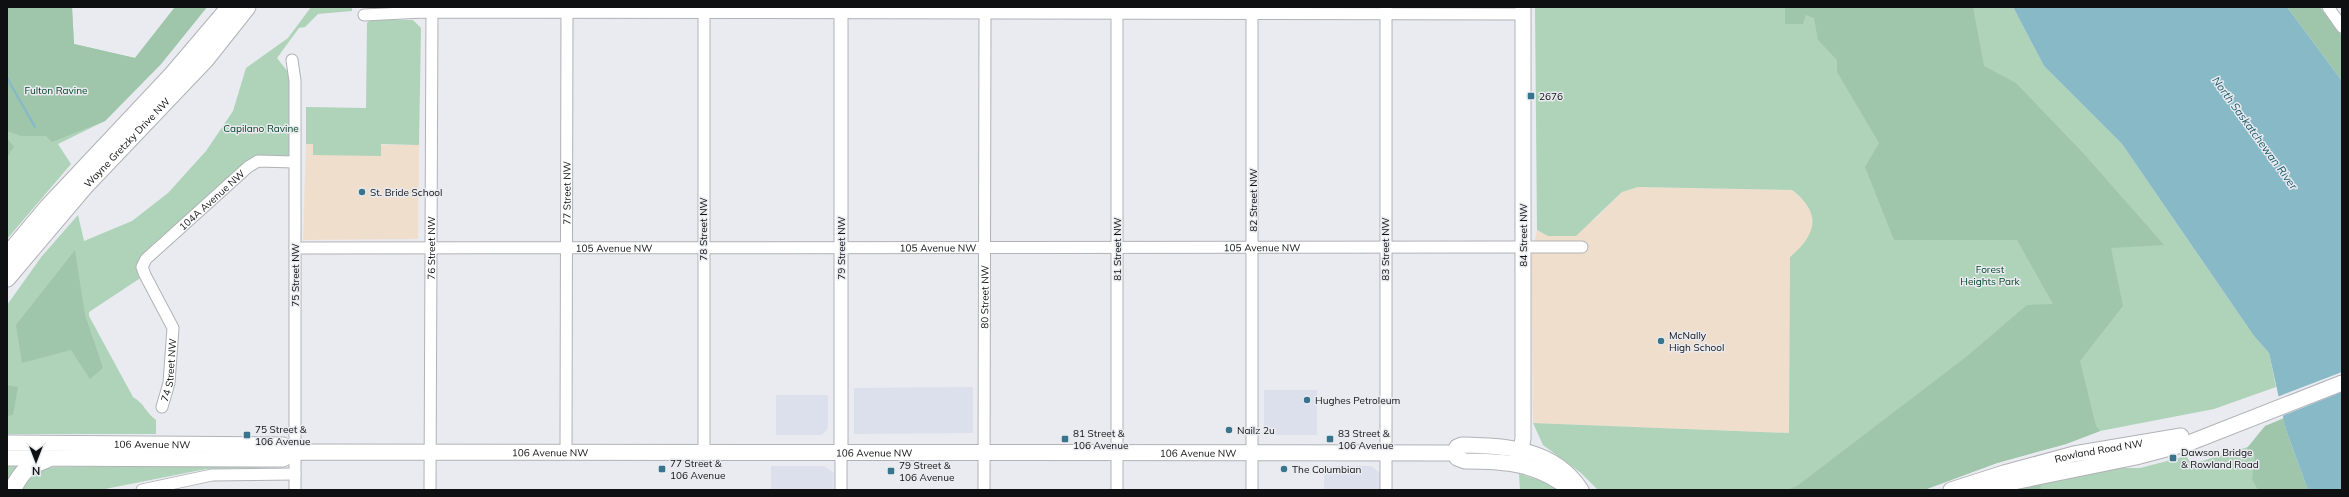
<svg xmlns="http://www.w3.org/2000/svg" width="2349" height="497" font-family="Mulish,sans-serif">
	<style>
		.built { fill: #dbe0ec }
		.education { fill: #f0decd }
		.green { fill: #aed3b9 }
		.forest { fill: #9fc6ab }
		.water { fill: #88b9c7 }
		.pier { fill: #e9ebf0 }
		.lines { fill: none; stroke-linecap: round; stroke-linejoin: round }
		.stream { stroke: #88b9c7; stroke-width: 2.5 }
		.minor-casing { stroke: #b1b2b7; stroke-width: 13 }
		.tertiary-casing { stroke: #b1b2b7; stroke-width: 15 }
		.secondary-casing { stroke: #b1b2b7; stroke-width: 17 }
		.primary-casing { stroke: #b1b2b7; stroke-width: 19 }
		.minor { stroke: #fff; stroke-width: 11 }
		.tertiary { stroke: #fff; stroke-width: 13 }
		.secondary { stroke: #fff; stroke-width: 15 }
		.primary { stroke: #fff; stroke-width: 17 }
		.poi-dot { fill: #38758c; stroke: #e9ebf0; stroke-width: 1.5 }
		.labels { text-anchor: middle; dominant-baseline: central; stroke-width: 3; stroke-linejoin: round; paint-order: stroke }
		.park-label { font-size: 10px; fill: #004524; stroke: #e9ebf0 }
		.poi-label { font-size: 10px; fill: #0f1012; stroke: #e9ebf0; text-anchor: start }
		.street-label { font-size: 10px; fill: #0f1012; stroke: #e9ebf0 }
		.water-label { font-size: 11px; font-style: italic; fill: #175969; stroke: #e9ebf0 }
	</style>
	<rect width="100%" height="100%" fill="#e9ebf0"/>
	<g class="built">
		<path d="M973,387v46l-119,1v-46z"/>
		<rect x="1264" y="390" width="53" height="45"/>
		<path d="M776,395h52v33l-6,7h-46z"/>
		<path d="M771,466h53l10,7 -1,17h-62z"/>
		<path d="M1324,466h47l10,8v16h-57z"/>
	</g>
	<g class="education">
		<path d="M306,144l113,1 -1,94 -115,1z"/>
		<path d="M1638,187l154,3 16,15 4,8v16l-5,12 -17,16 -1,176 -256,-10 -2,-164 6,-29 11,6 46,-16 28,-28z"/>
	</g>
	<g class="green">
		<path d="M7,7h65l2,37 61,14 40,-51h32l-46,57 -56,57 -47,23 13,20 -64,75z"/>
		<path d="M311,7h41v4l-34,3 -13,13 -6,1 -22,30 18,23 -1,81 -36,-1 -112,98 -1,16 -56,37v4l44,81c11,6 13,16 23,23v14h-149v-129l35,-49 36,-41 6,26 48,-20 36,-28 38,-42 27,-40 13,-43 42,-30z"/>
		<path d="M1535,7h478l31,59 78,78 132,192 15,17 7,34 -62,22 -114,22 -34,13 -69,19 -73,27h-326l-17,-17 -38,-28 -10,-22 256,10 1,-176c27,-23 32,-44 2,-67l-154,-3 -16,5 -46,44h-28l-11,-6z"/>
		<path d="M370,20h43l8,8 -2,117 -38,-1v12l-68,-1v-11h-7v-37l60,1 1,-85z"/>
		<path d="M2261,443l47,47h-294l104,-22h22l46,-12 6,8z"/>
		<path d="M271,464l9,3 -74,2 -106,21h-79c9,-14 16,-20 33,-23z"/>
		<path d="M16,465l3,2 -12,23v-24z"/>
		<path d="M1519,474l28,8 14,8h-41z"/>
	</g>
	<g class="forest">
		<path d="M7,7h65l2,37 61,14 40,-51h32l-46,57 -56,57 -53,21 -6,-6h-25l-14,-5z"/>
		<path d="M1785,7h188l11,59 32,17 69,72 79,90 -53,3 12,58 -43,55 16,65 4,5 -34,13 -69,19 -73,27h-137l10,-4 169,-129 61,-52 26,-1 -36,-64h-123l-29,-73 14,-24 -42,-71v-12l-19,-20 -4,-22 -8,-3 -3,9h-18z"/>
		<path d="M2287,7h33l22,29v45z"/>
		<path d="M7,138l7,9 -7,10z"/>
		<path d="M75,250l10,65 18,53 -13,11 -19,-29 -49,13 -6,-38z"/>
		<path d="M7,385l11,2 -5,28 -6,1z"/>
		<path d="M2284,418l2,12 22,60h-50l-6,-11 3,-23 -8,-8 18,-22z"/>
		<path d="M2040,484l1,6h-27z"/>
	</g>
	<path class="water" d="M2013,7h274l55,74v409h-34l-22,-60 -17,-77 -15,-17 -132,-192 -78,-78z"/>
	<path class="pier" d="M2342,372v20l-60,24 -5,-19z"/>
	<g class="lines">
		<path class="stream" d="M7,78l28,49"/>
		<defs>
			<g id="minor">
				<path d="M1117,7v483"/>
				<path d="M1252,7v483"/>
				<path d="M2328,7l14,20"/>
				<path d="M1386,8v482"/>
				<path d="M364,15l59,-3 1100,2"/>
				<path d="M292,60l3,21v409"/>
				<path id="s1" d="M295,248l1287,-1"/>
				<path id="s2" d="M162,407l7,-24 4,-55 -28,-53 -3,-8 4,-8 102,-92 10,-6 36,1"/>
				<path id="s3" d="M566,452l1,-445"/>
				<path d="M704,452v-445"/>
				<path d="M841,453v37"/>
				<path d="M142,490l70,-15 83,-1"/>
				<path id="s4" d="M430,490l2,-483"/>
				<path id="s5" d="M984,490l1,-483"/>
			</g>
			<path id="tertiary" d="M841,453v-446"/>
			<g id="secondary">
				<path id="s6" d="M7,443l276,2 12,7"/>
				<path d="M1454,453l3,-6 5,-2c44,1 92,3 119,45"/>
				<path d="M1454,453l3,5 8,3c41,0 72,2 106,29"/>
				<path id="s7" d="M7,458l276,1 12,-7 1159,1"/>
				<path d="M1519,463l4,-25v-431"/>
				<path id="s8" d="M1951,490l53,-17 70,-19 107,-18"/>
				<path d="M1974,490l162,-33 53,-14 153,-60"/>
			</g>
			<g id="primary">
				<path d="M7,256l41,-49 125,-133 57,-67"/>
				<path id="s9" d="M7,278l77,-91 121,-127 42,-53"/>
				<path d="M12,490c11,-20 14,-23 35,-31"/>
			</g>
		</defs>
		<use href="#minor" class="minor-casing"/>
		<use href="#tertiary" class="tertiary-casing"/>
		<use href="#secondary" class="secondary-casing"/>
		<use href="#primary" class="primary-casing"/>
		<use href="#minor" class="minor"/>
		<use href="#tertiary" class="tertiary"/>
		<use href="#secondary" class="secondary"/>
		<use href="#primary" class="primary"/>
	</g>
	<g class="poi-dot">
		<rect x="1527" y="92" width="8" height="8" rx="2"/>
		<circle cx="362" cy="192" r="4"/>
		<circle cx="1661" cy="341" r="4"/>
		<circle cx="1307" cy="400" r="4"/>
		<circle cx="1229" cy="430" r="4"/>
		<rect x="243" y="431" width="8" height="8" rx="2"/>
		<rect x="1061" y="435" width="8" height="8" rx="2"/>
		<rect x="1326" y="435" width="8" height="8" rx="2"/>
		<rect x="2169" y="454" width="8" height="8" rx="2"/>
		<rect x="658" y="465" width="8" height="8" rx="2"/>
		<circle cx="1284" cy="469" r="4"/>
		<rect x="887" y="467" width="8" height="8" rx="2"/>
	</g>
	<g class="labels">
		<g class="park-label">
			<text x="56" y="90">Fulton Ravine</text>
			<text x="261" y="128">Capilano Ravine</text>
			<text x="1990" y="269">Forest<tspan x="1990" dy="12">Heights Park</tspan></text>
		</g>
		<g class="poi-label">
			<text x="1539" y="96">2676</text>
			<text x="370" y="192">St. Bride School</text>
			<text x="1669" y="335">McNally<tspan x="1669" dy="12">High School</tspan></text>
			<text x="1315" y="400">Hughes Petroleum</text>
			<text x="255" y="429">75 Street &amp;<tspan x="255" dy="12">106 Avenue</tspan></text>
			<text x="1237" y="430">Nailz 2u</text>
			<text x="1073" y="433">81 Street &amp;<tspan x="1073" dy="12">106 Avenue</tspan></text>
			<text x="1338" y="433">83 Street &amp;<tspan x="1338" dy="12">106 Avenue</tspan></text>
			<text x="2181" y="452">Dawson Bridge<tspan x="2181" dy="12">&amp; Rowland Road</tspan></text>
			<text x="670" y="463">77 Street &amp;<tspan x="670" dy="12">106 Avenue</tspan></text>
			<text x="899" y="465">79 Street &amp;<tspan x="899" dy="12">106 Avenue</tspan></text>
			<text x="1292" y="469">The Columbian</text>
		</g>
		<g class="street-label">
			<text stroke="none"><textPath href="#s9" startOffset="181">Wayne Gretzky Drive NW</textPath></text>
			<text stroke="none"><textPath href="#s3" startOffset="259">77 Street NW</textPath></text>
			<text stroke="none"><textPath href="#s2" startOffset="246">104A Avenue NW</textPath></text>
			<text transform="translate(1253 200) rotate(-90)">82 Street NW</text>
			<text transform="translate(703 229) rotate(-90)">78 Street NW</text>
			<text transform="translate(1523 235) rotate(-90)">84 Street NW</text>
			<text stroke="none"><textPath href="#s1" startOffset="319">105 Avenue NW</textPath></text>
			<text transform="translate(841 248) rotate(-90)">79 Street NW</text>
			<text stroke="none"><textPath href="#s1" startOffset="643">105 Avenue NW</textPath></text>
			<text stroke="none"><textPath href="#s1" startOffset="967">105 Avenue NW</textPath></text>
			<text stroke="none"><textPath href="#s4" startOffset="242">76 Street NW</textPath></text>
			<text transform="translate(1117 249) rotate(-90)">81 Street NW</text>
			<text transform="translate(1385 249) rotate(-90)">83 Street NW</text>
			<text transform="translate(295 275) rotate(-90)">75 Street NW</text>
			<text stroke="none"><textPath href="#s5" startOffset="193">80 Street NW</textPath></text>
			<text stroke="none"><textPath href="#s2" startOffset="38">74 Street NW</textPath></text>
			<text stroke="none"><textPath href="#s6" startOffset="145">106 Avenue NW</textPath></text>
			<text stroke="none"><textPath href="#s8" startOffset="153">Rowland Road NW</textPath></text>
			<text stroke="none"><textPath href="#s7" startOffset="545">106 Avenue NW</textPath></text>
			<text stroke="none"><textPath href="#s7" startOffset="869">106 Avenue NW</textPath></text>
			<text stroke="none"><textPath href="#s7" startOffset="1193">106 Avenue NW</textPath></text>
		</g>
		<g class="water-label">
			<text transform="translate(2255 133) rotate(54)">North Saskatchewan River</text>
		</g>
	</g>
	<rect width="2349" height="497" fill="none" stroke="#0f1012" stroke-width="16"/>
	<g transform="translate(36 461) rotate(180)" stroke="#e9ebf0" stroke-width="3" paint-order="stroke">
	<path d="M0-3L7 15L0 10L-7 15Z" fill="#0f1012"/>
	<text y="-6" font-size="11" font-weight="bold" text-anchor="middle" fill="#0f1012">N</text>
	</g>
</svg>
